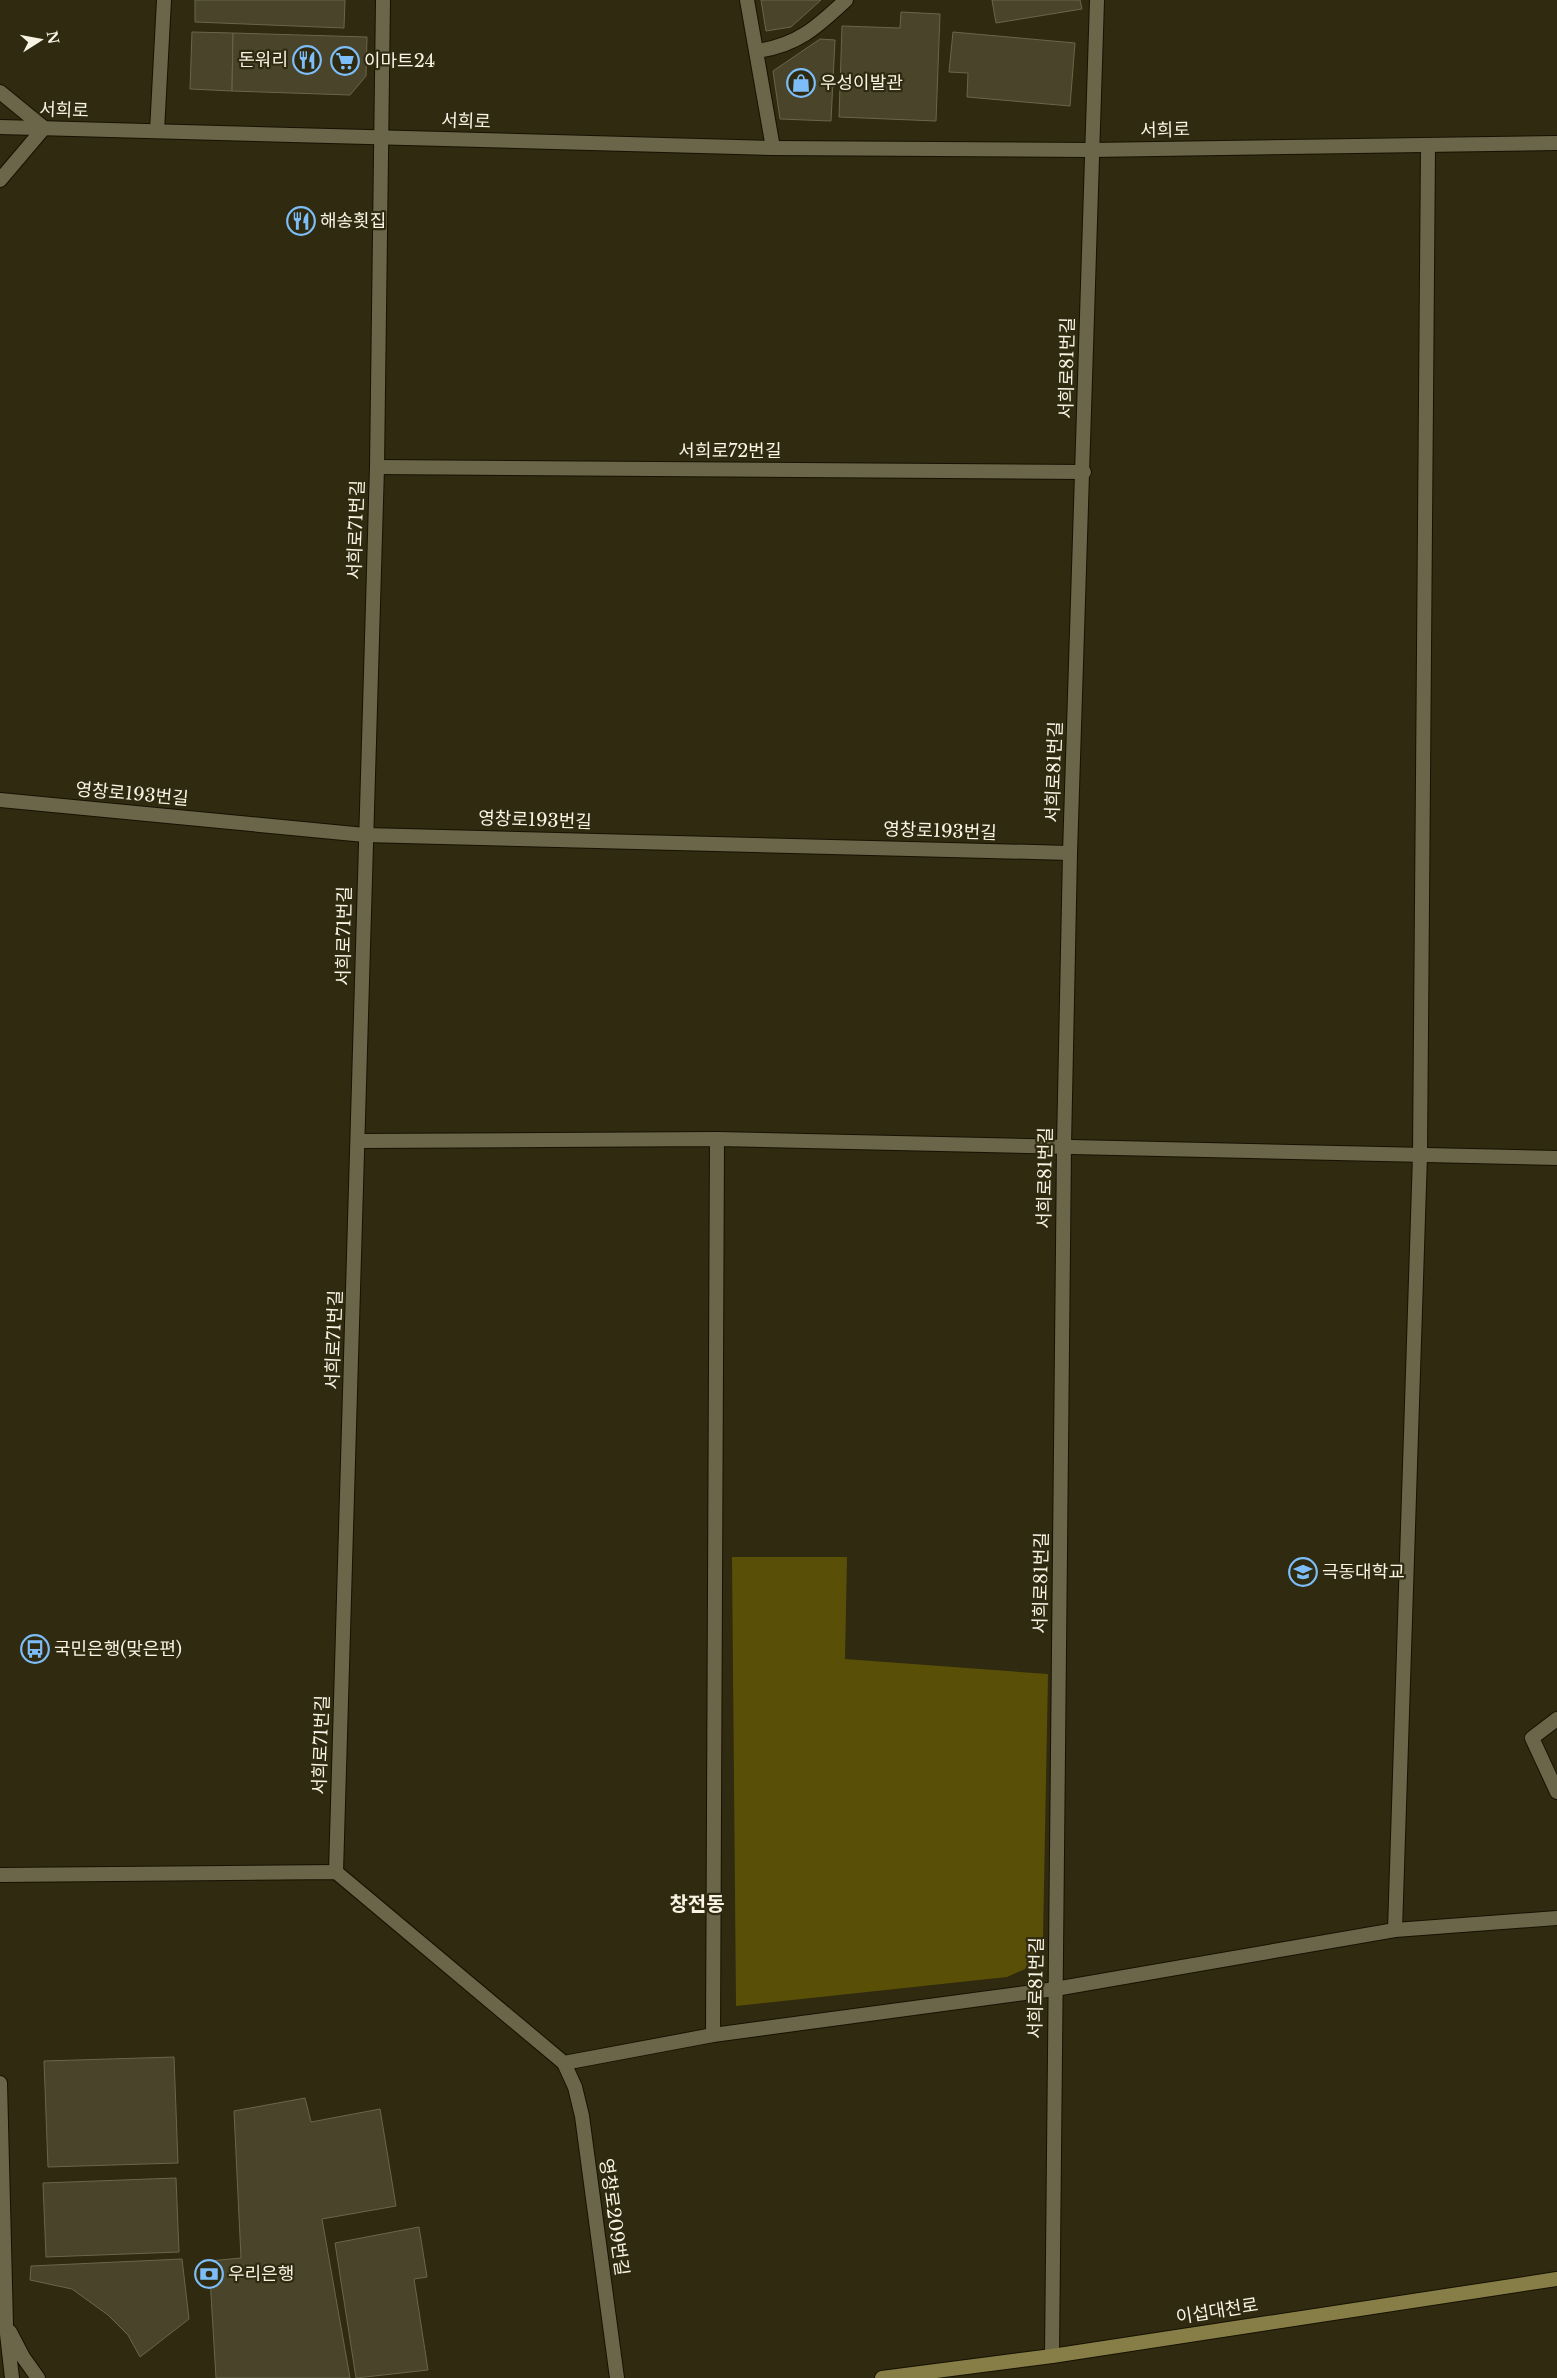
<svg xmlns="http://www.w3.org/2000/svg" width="1557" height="2378" font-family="'Libre Baskerville','Noto Sans KR',serif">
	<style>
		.green { fill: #5a4f07 }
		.building { fill: #49442a; stroke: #6b664b }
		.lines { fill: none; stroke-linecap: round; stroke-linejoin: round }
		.service-casing { stroke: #171200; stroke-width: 16 }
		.minor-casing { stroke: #171200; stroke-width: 16 }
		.tertiary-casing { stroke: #171200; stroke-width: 16 }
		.secondary-casing { stroke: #171200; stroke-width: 16 }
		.service { stroke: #6b664a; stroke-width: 14 }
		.minor { stroke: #6b664a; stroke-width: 14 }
		.tertiary { stroke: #6b664a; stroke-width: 14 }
		.secondary { stroke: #877e47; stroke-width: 14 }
		.labels { text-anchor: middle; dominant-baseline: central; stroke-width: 4.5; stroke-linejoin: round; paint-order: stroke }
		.poi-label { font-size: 18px; fill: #f7f4e4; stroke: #2f2a10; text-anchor: start }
		.street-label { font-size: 18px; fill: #f7f4e4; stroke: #2f2a10 }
		.quarter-label { font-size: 20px; font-weight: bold; fill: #f7f4e4; stroke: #2f2a10 }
	</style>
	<rect width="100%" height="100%" fill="#2f2a10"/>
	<path class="green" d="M732,1557h115l-2,102 203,15 -5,265 -18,30 -18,8 -271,29z"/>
	<g class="building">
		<path d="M195,0h150l-1,28 -149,-6z"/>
		<path d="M761,0h60l-30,27 -25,4z"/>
		<path d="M992,0h88l2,9 -86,14z"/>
		<path d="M901,12l39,2 -4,107 -97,-4 3,-91 58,2z"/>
		<path d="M192,32l41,1 -1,58 -42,-2z"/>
		<path d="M953,32l122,11 -5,63 -103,-9 1,-24 -19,-1z"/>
		<path d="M233,33l134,4 -1,39 -16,19 -118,-4z"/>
		<path d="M820,39l15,1 -4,81 -51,-2 -7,-48z"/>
		<path d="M174,2057l4,106 -130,4 -4,-106z"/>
		<path d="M305,2098l6,24 69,-13 16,97 -74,13 28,159h-134l-7,-117 32,-3 -7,-147z"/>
		<path d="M176,2178l3,74 -133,5 -3,-74z"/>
		<path d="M419,2227l8,50 -13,2 14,91 -72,8 -21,-135z"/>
		<path d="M182,2259l7,60 -49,38 -12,-22 -20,-20 -36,-26 -42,-9 1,-14z"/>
	</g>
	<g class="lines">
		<defs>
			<g id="service">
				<path d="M747,0l26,148"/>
				<path d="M756,51c41,-5 61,-24 90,-51"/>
				<path d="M157,131l7,-131"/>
				<path d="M377,467l707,5"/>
				<path d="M0,800l365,35 705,18"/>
				<path d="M359,1141l358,-2 840,19"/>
				<path d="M1557,1719l-25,19 25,54"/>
				<path d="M0,1875l336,-3 228,191 149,-28 342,-46 340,-59 162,-12"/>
				<path d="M1395,1930l25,-775 8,-1009"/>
				<path d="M713,2035l4,-896"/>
				<path d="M564,2063l11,24 7,29 35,262"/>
			</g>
			<g id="minor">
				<path d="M0,92l44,36 -44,52"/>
				<path d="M0,127l773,21 318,2 466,-7"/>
				<path d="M336,1872l41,-1405 6,-467"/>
				<path d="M1052,2356l12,-1210 6,-293 27,-853"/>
			</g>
			<g id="tertiary">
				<path d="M0,2083l6,242 6,53"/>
				<path d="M10,2332l13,25 15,21"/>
			</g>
			<path id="secondary" d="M882,2378l170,-22 505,-77"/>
		</defs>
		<use href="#service" class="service-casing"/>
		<use href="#minor" class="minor-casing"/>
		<use href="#tertiary" class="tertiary-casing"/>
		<use href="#secondary" class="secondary-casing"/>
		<use href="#service" class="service"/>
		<use href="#minor" class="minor"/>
		<use href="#tertiary" class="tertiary"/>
		<use href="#secondary" class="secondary"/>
	</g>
	<defs>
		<symbol id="restaurant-ring" viewBox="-11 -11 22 22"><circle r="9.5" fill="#2f2a10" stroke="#7dbef9" stroke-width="1.5"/><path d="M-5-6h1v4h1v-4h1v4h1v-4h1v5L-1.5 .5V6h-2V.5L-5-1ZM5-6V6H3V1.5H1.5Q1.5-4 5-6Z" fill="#7dbef9"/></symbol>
		<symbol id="supermarket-ring" viewBox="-11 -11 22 22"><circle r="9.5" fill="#2f2a10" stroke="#7dbef9" stroke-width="1.5"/><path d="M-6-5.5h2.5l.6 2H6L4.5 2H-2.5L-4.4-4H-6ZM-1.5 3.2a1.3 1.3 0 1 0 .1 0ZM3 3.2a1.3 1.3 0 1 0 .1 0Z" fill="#7dbef9"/></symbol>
		<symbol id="shop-ring" viewBox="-11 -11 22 22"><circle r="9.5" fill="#2f2a10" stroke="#7dbef9" stroke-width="1.5"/><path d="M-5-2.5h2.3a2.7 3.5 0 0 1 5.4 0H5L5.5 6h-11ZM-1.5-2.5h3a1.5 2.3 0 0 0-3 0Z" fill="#7dbef9"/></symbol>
		<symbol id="university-ring" viewBox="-11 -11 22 22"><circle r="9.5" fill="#2f2a10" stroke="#7dbef9" stroke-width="1.5"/><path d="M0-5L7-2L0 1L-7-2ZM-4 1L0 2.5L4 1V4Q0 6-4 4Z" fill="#7dbef9"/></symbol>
		<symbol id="bus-ring" viewBox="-11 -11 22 22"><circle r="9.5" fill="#2f2a10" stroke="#7dbef9" stroke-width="1.5"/><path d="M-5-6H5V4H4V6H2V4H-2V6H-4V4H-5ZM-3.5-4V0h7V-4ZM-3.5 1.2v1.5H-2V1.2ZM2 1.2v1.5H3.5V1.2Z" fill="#7dbef9"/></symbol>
		<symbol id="bank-ring" viewBox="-11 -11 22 22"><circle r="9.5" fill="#2f2a10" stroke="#7dbef9" stroke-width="1.5"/><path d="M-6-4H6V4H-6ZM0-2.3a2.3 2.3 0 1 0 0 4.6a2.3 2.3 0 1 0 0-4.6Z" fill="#7dbef9"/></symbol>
	</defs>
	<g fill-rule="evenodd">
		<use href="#restaurant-ring" x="291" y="44" width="32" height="32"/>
		<use href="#supermarket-ring" x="329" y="45" width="32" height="32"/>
		<use href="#shop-ring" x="785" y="67" width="32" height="32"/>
		<use href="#restaurant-ring" x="285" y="205" width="32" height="32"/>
		<use href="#university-ring" x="1287" y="1556" width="32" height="32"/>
		<use href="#bus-ring" x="19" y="1633" width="32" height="32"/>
		<use href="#bank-ring" x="193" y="2258" width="32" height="32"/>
	</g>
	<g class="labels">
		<g class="poi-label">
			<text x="288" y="60" text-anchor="end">돈워리</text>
			<text x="364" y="61">이마트24</text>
			<text x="820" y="83">우성이발관</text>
			<text x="320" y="221">해송횟집</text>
			<text x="1322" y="1572">극동대학교</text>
			<text x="54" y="1649">국민은행(맞은편)</text>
			<text x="228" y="2274">우리은행</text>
		</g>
		<g class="street-label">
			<text transform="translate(64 110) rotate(2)">서희로</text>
			<text transform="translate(466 121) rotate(2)">서희로</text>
			<text transform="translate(1165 130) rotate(-1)">서희로</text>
			<text transform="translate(1067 368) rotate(-89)">서희로81번길</text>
			<text x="730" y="451">서희로72번길</text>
			<text transform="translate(356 530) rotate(-88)">서희로71번길</text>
			<text transform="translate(1054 772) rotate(-88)">서희로81번길</text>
			<text transform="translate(132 794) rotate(5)">영창로193번길</text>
			<text transform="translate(535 820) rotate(2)">영창로193번길</text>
			<text transform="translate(940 831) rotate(2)">영창로193번길</text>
			<text transform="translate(344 936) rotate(-89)">서희로71번길</text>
			<text transform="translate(1045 1178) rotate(-89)">서희로81번길</text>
			<text transform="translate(334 1340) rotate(-88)">서희로71번길</text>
			<text transform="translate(1041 1583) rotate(-89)">서희로81번길</text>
			<text transform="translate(321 1745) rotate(-88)">서희로71번길</text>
			<text transform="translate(1036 1988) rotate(-89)">서희로81번길</text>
			<text transform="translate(614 2217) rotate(82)">영창로209번길</text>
			<text transform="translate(1217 2311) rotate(-9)">이섭대천로</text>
		</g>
		<g class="quarter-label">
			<text x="697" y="1904">창전동</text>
		</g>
	</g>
	<g transform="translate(40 40) rotate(79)" stroke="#2f2a10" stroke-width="4" paint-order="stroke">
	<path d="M0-4L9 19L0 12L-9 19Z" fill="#f7f4e4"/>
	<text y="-8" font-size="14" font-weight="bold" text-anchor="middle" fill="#f7f4e4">N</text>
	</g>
</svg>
